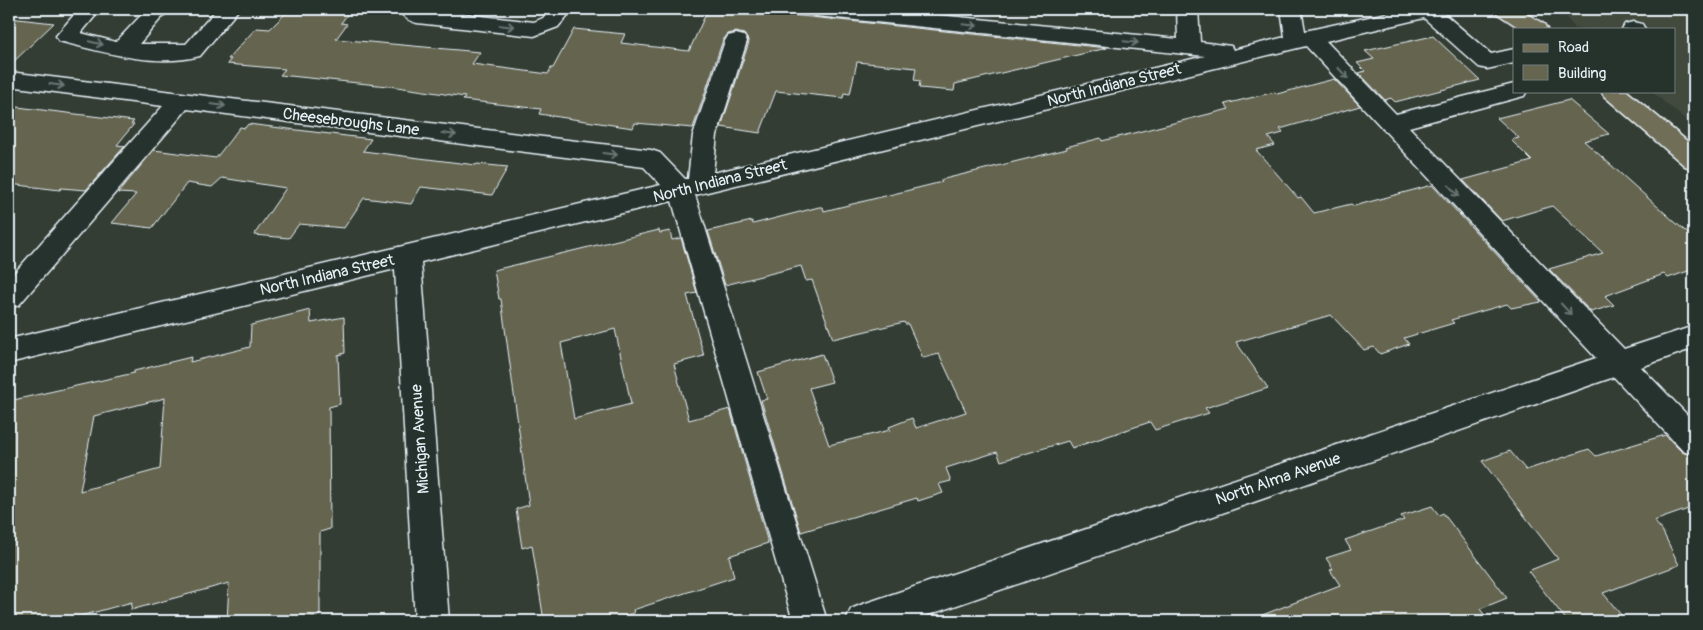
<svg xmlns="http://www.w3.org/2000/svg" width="1703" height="630" font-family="Pangolin,sans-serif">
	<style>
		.built { fill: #42493c }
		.building { fill: #656550; stroke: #e8f1f8; fill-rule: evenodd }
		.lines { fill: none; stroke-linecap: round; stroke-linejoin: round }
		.minor-casing { stroke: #e8f1f8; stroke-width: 3 }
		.major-casing { stroke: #e8f1f8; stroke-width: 3 }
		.minor { fill: #26332d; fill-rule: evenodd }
		.major { fill: #716e59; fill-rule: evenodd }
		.oneway { stroke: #6a7674 }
		.labels { text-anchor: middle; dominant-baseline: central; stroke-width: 4.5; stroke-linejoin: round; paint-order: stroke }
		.street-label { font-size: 16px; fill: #e8f1f8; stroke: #26332d }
	</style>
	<rect width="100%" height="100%" fill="#333d34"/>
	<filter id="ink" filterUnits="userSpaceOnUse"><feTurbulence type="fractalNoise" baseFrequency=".02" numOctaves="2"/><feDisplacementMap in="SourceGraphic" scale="10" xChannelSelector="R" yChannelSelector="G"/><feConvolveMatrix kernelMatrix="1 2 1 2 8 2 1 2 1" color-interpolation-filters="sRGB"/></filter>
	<g filter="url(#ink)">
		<path class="built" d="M1565,9h129v118l-43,-36h23v-62h-99l-9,-12z"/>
		<g class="building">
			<path d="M290,9h36l24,2 -9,12 6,1 -11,15 144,13 -8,12 76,10 3,-6h2l21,-39 51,5 -4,9 68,8 19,-42h26l373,39 -152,36 -1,7 -35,-3 1,-7 -6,-1 2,-12 -59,-6 -7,32 -6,-1 -1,5 -67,-7 -16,42 -39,-6 28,-85 -5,-8 -8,-2 -8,2 -5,6 -30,88 -58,-5 -2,5 -94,-14 2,-5 -78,-9 2,-3 -68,-10 -117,-12 5,-6 -58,-5 4,-5h-3l28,-31 14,1z"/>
			<path d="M9,18l45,5 -45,43z"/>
			<path d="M1433,36l47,44 -85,22 -4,-4 -6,2 -26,-27 6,-2 -8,-8 17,-4 -9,-8z"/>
			<path d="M1334,79l26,27 -80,23 3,4 -15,4 7,8 -19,5 42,48 3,-1 13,16 37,-9 3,2 78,-21 109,117 -30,6 -4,-4 -56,16 3,3 -50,15 5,6 -29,10 -6,-7 -10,3 -33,-35 -95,27 32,46 -63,20 4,5 -54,17 -5,-8 -78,26 -4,-7 -67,20 -4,-9 -51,16 5,13 -12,3 4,9 -25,8 -1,-3 -116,34 -40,-132 6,-1 -9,-27 64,-18 10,28 -23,6 20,57 61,-15 -1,-3 23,-9 4,10 50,-16 -27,-58 -16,4 -15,-34h-3l-1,-2 -71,17 -21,-59 -6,1 -5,-15 -76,19 -17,-54 44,-10 1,3 66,-17h4l1,4 118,-29 -2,-2 127,-31 -1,-2 35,-9 1,3 127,-32 -4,-5 50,-12 2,2z"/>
			<path d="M1569,100l40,34 -25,7 110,98v30l-26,9 -4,-4 -59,22 9,9 -23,7 -42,-43 54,-16 -51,-47 -50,15 -39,-41 69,-19 -21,-21 8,-2 -22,-20z"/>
			<path d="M9,106l125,15 -3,3h3l-17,21 8,1 -39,44 -25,-2 -1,2 -51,-6z"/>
			<path d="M248,124l123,15 -8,12 113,14 1,-1 31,3 -16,28 -71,-8 -10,17 -47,-6 -20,30 -45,-4 -10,14 -35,-3 32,-47 -64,-10 -10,9 -25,-4 -35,45 -40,-5 24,-29 -18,-1 36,-43 62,8 24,-31 5,1z"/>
			<path d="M659,230l1,3 10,-2 2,9 9,-2 16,55 -10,2 17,61 -30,8 15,56 41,-11 38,134 -39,13 5,21 -101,33 1,3 -28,8h-62l-12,-76 -10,3 -6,-39 13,-4 -28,-206h-2l-5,-29zM615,329l16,75 -57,15 -13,-76z"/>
			<path d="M310,310l1,13 33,-6 1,36 -7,2 2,49 -11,3 1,122 -10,3v83l-18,6h-75l2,-38 -98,27 1,-8 -69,19h-54v-220l125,-28v-2l57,-14 -1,5 60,-15 1,-22zM165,398l-5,71 -80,22 14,-75z"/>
			<path d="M1665,435l17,17 12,5v50l-40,14 8,9 17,35 -76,28 23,28h-59l-39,-50 30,-12 -76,-98 28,-10 16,19 63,-21 7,7z"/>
			<path d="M1432,506l7,9 4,-2 64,85 -27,11 9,12h-236l-1,-2 88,-34 -10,-15 3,-1 -7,-11 25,-8 -6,-10 59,-20 -3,-4z"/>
		</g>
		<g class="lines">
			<defs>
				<g id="minor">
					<path d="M79,9h22l-20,24 35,9 31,-33h22l-30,35h47l31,-35h22l-39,47c-45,12 -98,-4 -141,-15l-3,-5z"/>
					<path d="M401,9h20l113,13 9,-4 9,-9h21l-15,18 -24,9 -117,-13c-8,-2 -13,-5 -18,-12z"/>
					<path d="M807,9h71l300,30 -1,-30h21l2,33 31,4 2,4 52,-13 -4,-28h20l4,22 101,-22h36l-1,2 50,43 23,-5v14l-27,6 -8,-2 -55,-49 -98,23 70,73 118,-30v7h13l-3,5 -115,31 215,222 70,-23v22l-53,19 53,55v33l-11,-4 -69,-74 -703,244h-65l5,-12 12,-5 733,-246 -290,-312 -611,149 132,426h-34l-121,-420 -251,61 28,359h-34l-20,-352 -386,94v-24l652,-154 -17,-18 -457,-58 -168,196 -10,3v-29l154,-173 -154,-20v-14l642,78 9,3 25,26h3l5,-44 32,-94 3,-5 8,-2 8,2 3,5 -30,94 -4,38 492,-117 -388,-40 -7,-2z"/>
					<path d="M1633,22l9,2 3,5h-23l3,-5z"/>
				</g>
				<g id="major">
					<path d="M1494,9h25l25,15 3,5h-26l-23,-15z"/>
					<path d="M1601,91h26l67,56v22l-9,-3 -81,-70z"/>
				</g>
			</defs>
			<use href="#minor" class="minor-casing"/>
			<use href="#major" class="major-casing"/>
			<use href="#minor" class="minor"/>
			<use href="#major" class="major"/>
		</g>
		<defs><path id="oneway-shaft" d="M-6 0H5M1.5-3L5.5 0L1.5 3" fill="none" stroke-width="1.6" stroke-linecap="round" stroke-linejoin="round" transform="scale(1.25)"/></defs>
		<g class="oneway">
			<use href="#oneway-shaft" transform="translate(970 25) rotate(6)"/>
			<use href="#oneway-shaft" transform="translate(507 26) rotate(6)"/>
			<use href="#oneway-shaft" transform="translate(1131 42) rotate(6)"/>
			<use href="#oneway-shaft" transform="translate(96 43) rotate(14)"/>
			<use href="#oneway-shaft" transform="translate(1343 73) rotate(47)"/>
			<use href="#oneway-shaft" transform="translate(57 85) rotate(7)"/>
			<use href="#oneway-shaft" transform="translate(218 105) rotate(7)"/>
			<use href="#oneway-shaft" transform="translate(449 134) rotate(7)"/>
			<use href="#oneway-shaft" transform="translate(610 154) rotate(7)"/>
			<use href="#oneway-shaft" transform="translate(1454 191) rotate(47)"/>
			<use href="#oneway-shaft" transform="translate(1566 309) rotate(47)"/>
		</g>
	</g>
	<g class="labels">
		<g class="street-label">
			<text transform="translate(1114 85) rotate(-14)">North Indiana Street</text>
			<text transform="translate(351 122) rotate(7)">Cheesebroughs Lane</text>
			<text transform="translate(720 181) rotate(-14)">North Indiana Street</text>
			<text transform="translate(327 275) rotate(-13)">North Indiana Street</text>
			<text transform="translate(420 439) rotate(-94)">Michigan Avenue</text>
			<text transform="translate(1278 479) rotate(-19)">North Alma Avenue</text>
		</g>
	</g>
	<rect width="1703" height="630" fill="none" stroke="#26332d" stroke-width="30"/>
	<rect x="15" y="15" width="1673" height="600" fill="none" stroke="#e8f1f8" stroke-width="2" filter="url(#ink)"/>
	<rect x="1513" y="28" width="162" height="65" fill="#26332d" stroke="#747f7e"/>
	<rect x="1523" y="44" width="25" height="8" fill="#716e59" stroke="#747f7e"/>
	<text x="1558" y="52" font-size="15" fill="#e8f1f8">Road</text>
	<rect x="1523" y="65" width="25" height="15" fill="#656550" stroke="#747f7e"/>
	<text x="1558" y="78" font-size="15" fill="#e8f1f8">Building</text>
</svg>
